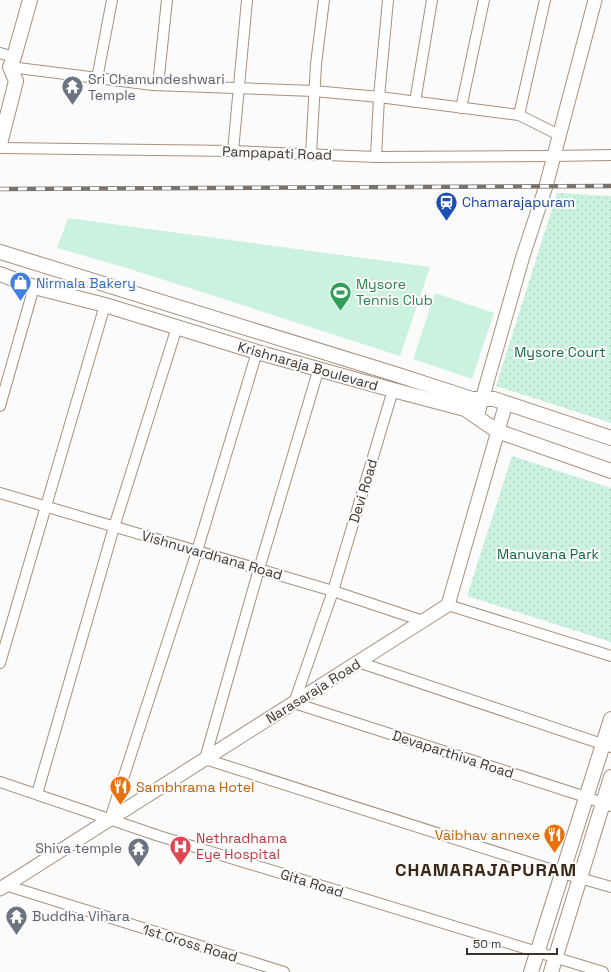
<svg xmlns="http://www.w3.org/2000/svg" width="611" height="972" font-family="'Space Grotesk',sans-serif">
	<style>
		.grass { fill: #cbf2de }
		.park { fill: url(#park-dots) }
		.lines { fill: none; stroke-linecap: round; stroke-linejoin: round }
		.minor-casing { stroke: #a7907c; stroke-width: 12 }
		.tertiary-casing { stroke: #a7907c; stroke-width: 15 }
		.secondary-casing { stroke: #a7907c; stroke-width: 16 }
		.minor { stroke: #fff; stroke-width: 10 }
		.tertiary { stroke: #fff; stroke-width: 13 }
		.secondary { stroke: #fff; stroke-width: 14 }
		.rail-casing { stroke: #7a736d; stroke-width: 4.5 }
		.rail { stroke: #fbfbfb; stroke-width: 3; stroke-dasharray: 9; stroke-linecap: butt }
		.labels { text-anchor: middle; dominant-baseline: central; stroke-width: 4; stroke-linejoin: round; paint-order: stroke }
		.worship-label { font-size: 14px; fill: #5b616d; stroke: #fbfbfb; text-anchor: start }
		.street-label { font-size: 14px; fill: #3d332b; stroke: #fbfbfb }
		.transit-label { font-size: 14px; fill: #164399; stroke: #fbfbfb; text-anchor: start }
		.shop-label { font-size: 14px; fill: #366cbe; stroke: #fbfbfb; text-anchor: start }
		.leisure-label { font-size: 14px; fill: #27864d; stroke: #fbfbfb; text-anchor: start }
		.park-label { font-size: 14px; fill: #146749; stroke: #fbfbfb }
		.food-label { font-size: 14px; fill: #c56008; stroke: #fbfbfb; text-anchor: start }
		.health-label { font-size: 14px; fill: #be3a42; stroke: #fbfbfb; text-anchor: start }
		.district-label { font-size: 18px; font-weight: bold; letter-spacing: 1px; fill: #3a2716; stroke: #fbfbfb }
	</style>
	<defs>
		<pattern id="park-dots" width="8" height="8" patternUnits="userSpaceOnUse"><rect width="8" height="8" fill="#cbf2de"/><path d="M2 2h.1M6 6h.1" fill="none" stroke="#afd0bf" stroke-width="1.8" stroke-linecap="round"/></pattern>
	</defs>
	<rect width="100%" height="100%" fill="#fbfbfb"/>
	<g class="grass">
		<path d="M68,218l362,49 -30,89 -270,-87 -73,-21z"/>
		<path d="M435,293l59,20 -22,66 -59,-20z"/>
	</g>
	<g class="park">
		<path d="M557,193l54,3v227l-115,-37z"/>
		<path d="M512,456l99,32v154l-144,-46z"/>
	</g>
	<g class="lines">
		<defs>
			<g id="minor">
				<path d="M0,53l14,4"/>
				<path d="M10,67l143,18 161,6 65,6 140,18 40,20"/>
				<path d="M97,79l15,-79"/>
				<path d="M158,85l9,-85"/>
				<path d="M415,102l17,-102"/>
				<path d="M461,108l23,-108"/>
				<path d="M519,115l26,-115"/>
				<path d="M0,148l233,3 143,6 177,-1 58,-1"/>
				<path d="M233,151l14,-151"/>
				<path d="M311,154l5,-90 8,-64"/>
				<path d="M376,157l3,-60 9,-97"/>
				<path d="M319,368l-60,201 -54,190 357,114 49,14"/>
				<path d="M393,390l-60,201 -39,112 292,94 25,9"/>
				<path d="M0,406l34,-119"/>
				<path d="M0,493l333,98 90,30"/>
				<path d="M448,605l163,51"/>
				<path d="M358,662l253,85"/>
				<path d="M0,663l105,-358"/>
				<path d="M0,782l159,54 444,136"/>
				<path d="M37,794l77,-267 63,-200"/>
				<path d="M110,819l87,-268 60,-199"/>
				<path d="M5,885l279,87"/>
			</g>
			<g id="tertiary">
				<path d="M477,417l46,-161 23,-70 49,-186"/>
				<path d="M0,889l448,-284 58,-202"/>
			</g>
			<g id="secondary">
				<path d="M0,144l16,-63 -6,-14 4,-10 16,-57"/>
				<path d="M0,252l398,123 74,24h22l117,39"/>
				<path d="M0,274l34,13 71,18 152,47 136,38 72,19 32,22 114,40"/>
				<path d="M531,972l80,-253"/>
				<path d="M551,972l60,-195"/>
			</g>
		</defs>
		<use href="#minor" class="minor-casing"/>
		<use href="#tertiary" class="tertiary-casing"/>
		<use href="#secondary" class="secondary-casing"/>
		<use href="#minor" class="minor"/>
		<use href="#tertiary" class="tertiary"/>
		<use href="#secondary" class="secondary"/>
		<defs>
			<path id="rail" d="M0,189l611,-3"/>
		</defs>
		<use href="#rail" class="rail-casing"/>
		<use href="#rail" class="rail"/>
	</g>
	<defs>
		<symbol id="temple-pin" viewBox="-11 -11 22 30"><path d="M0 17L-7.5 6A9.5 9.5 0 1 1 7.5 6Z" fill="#6b7280" stroke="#fbfbfb"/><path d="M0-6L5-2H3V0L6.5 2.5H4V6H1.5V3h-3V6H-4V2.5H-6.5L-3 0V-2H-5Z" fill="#fff"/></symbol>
		<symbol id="station-pin" viewBox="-11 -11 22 30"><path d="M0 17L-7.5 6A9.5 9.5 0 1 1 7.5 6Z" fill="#1a4fb4" stroke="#fbfbfb"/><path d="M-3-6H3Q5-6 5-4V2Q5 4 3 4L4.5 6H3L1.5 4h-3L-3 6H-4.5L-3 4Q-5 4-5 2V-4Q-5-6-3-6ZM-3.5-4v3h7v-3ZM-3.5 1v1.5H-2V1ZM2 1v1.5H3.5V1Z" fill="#fff"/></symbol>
		<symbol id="shop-pin" viewBox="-11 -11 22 30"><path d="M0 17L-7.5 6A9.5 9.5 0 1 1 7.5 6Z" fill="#3f7fe0" stroke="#fbfbfb"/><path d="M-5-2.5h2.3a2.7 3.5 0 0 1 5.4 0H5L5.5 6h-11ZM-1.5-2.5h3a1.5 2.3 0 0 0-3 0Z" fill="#fff"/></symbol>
		<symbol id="stadium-pin" viewBox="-11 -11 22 30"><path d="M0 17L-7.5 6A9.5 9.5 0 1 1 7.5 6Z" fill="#2e9e5b" stroke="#fbfbfb"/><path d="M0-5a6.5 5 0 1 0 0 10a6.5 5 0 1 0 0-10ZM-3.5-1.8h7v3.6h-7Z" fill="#fff"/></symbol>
		<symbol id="restaurant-pin" viewBox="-11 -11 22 30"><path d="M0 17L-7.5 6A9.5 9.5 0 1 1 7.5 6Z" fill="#e8710a" stroke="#fbfbfb"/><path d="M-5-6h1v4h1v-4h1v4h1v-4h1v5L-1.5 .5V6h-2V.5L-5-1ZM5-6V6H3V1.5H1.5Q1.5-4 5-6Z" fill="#fff"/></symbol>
		<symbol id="hospital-pin" viewBox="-11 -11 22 30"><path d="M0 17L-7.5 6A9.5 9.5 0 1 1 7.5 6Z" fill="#e0444e" stroke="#fbfbfb"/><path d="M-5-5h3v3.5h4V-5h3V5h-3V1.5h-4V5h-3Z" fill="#fff"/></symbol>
	</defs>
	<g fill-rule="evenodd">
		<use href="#temple-pin" x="60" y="74" width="25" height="34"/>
		<use href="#station-pin" x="434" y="190" width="25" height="34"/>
		<use href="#shop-pin" x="8" y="270" width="25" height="34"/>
		<use href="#stadium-pin" x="328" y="280" width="25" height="34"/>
		<use href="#restaurant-pin" x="108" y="774" width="25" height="34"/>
		<use href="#restaurant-pin" x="542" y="822" width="25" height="34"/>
		<use href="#hospital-pin" x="168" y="834" width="25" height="34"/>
		<use href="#temple-pin" x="126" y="836" width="25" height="34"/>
		<use href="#temple-pin" x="4" y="904" width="25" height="34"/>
	</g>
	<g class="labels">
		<g class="worship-label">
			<text x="88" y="79">Sri Chamundeshwari<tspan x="88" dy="16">Temple</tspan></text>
			<text x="122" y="848" text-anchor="end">Shiva temple</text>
			<text x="32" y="916">Buddha Vihara</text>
		</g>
		<g class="street-label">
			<text transform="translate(277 153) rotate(2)">Pampapati Road</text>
			<text transform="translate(308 366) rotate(16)">Krishnaraja Boulevard</text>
			<text transform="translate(363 491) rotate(-73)">Devi Road</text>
			<text transform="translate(212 555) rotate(16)">Vishnuvardhana Road</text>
			<text transform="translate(313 691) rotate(-32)">Narasaraja Road</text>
			<text transform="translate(453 754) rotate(18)">Devaparthiva Road</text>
			<text transform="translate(312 883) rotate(17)">Gita Road</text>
			<text transform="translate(190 943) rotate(17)">1st Cross Road</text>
		</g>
		<g class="transit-label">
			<text x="462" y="202">Chamarajapuram</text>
		</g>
		<g class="shop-label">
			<text x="36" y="283">Nirmala Bakery</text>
		</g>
		<g class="leisure-label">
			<text x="356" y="284">Mysore<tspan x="356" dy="16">Tennis Club</tspan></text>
		</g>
		<g class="park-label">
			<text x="560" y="352">Mysore Court</text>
			<text x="548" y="554">Manuvana Park</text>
		</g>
		<g class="food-label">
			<text x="136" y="787">Sambhrama Hotel</text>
			<text x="540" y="835" text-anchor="end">Vaibhav annexe</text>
		</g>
		<g class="health-label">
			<text x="196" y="838">Nethradhama<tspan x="196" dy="16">Eye Hospital</tspan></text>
		</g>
		<g class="district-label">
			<text x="486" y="869">CHAMARAJAPURAM</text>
		</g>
	</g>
	<path d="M467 948v6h90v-6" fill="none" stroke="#3d332b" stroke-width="2"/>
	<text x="473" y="948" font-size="12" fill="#3d332b" stroke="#fbfbfb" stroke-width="3" paint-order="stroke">50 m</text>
</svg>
